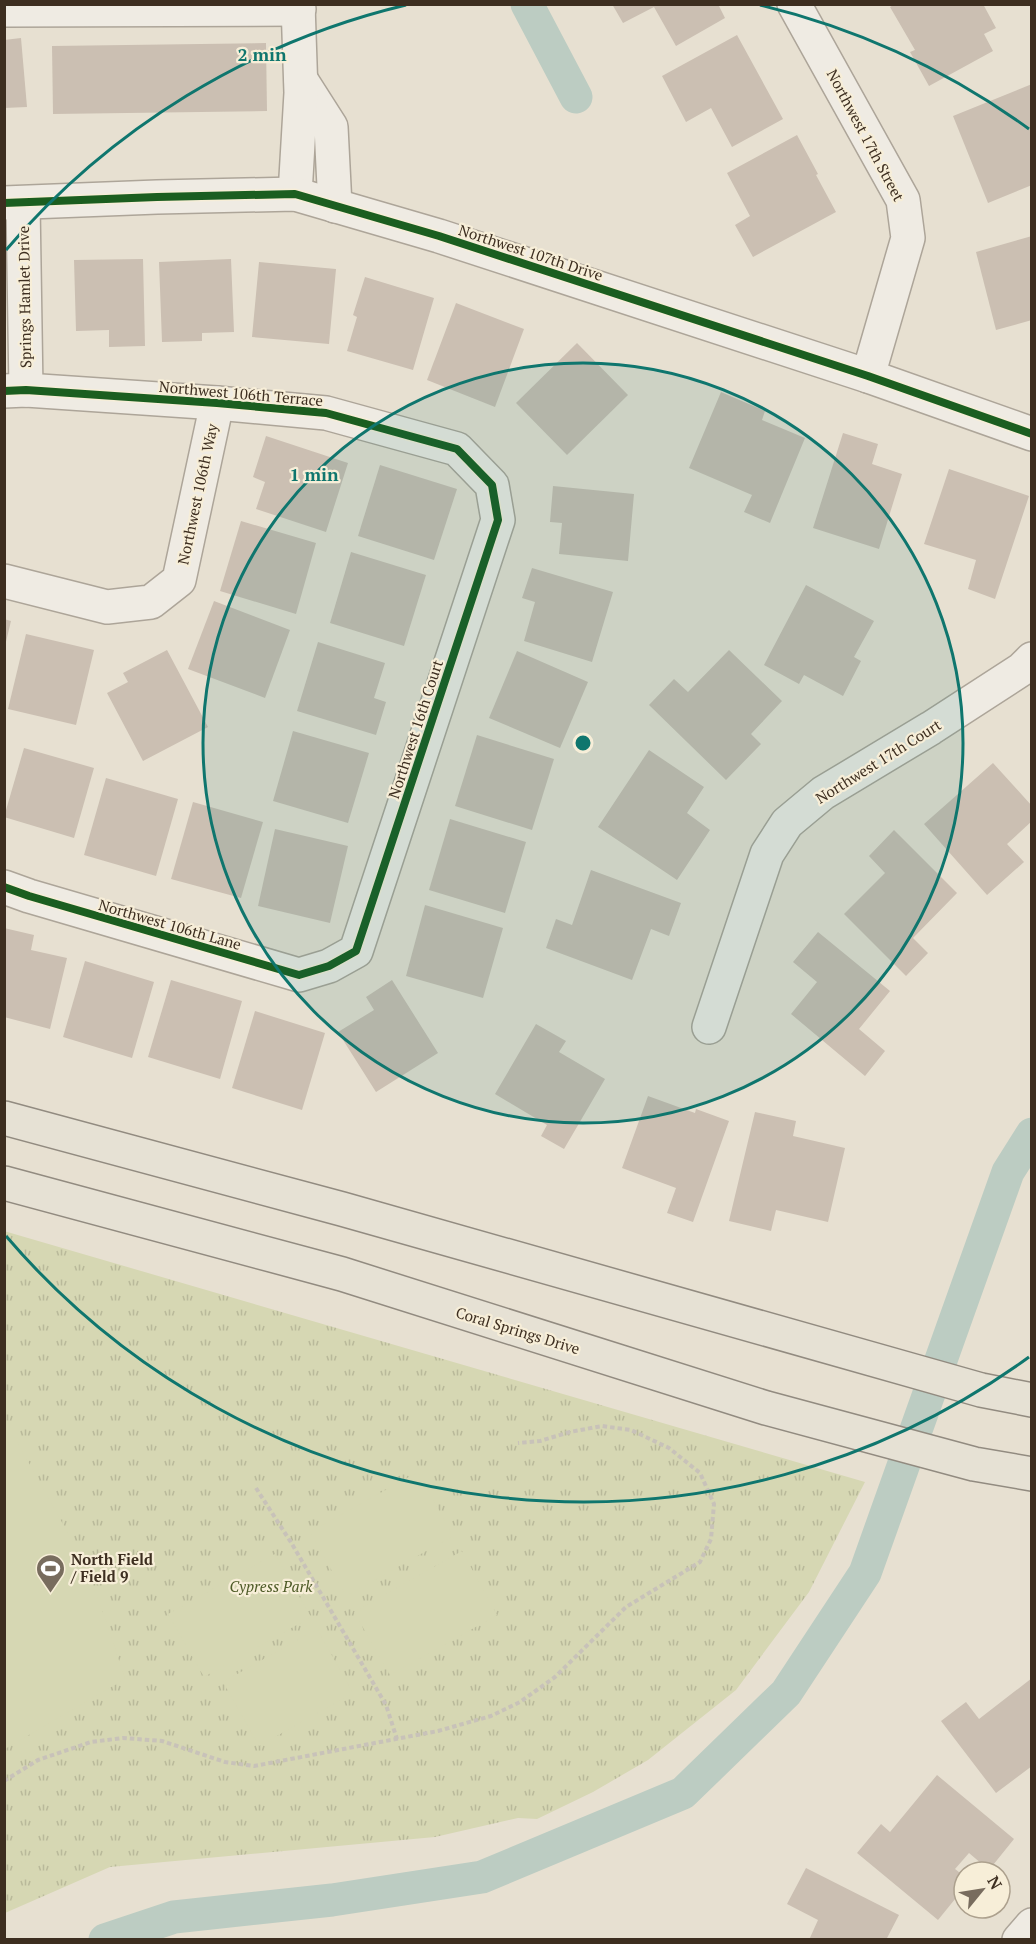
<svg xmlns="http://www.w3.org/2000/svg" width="1036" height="1944" font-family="'PT Serif',serif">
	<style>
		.park { fill: url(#park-tufts) }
		.pitch { fill: #d6d7b3 }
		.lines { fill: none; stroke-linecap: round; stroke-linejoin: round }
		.canal { stroke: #bcccc2; stroke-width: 33 }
		.building { fill: #cbbfb2 }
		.minor-casing { stroke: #ada599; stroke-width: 36 }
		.major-casing { stroke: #928b80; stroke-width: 36 }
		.path { stroke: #c8c2b9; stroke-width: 4; stroke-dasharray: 4.5 3; stroke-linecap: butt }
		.minor { stroke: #efebe3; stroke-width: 33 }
		.major { stroke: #e6e1d4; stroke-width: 33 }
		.cycleway-casing { stroke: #f7eed8; stroke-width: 11 }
		.cycleway { stroke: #1b5e20; stroke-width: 8 }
		.ring { fill: none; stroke: #0f766e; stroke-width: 3 }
		.labels { text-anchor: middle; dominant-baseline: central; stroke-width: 4.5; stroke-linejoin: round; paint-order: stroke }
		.street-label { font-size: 15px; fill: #3d2e20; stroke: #f7eed8 }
		.poi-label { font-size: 15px; font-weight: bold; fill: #3d2e20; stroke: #f7eed8; text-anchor: start }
		.park-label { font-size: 15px; font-style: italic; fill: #4d5a26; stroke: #f7eed8 }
		.centre { fill: #0f766e; stroke: #f7eed8; stroke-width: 3 }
		.ring-label { font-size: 18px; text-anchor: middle; font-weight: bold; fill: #0f766e; stroke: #f7eed8; stroke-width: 4.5; stroke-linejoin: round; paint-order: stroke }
	</style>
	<defs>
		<pattern id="park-tufts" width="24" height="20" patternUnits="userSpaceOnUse" patternTransform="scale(1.5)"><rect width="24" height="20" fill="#d6d7b3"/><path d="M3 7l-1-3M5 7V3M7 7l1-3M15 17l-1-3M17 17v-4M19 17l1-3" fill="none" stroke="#b9b99a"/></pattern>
	</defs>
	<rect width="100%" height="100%" fill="#e7e0d1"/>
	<path class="park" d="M4,1231l861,251 -56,110 -73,98 -88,70 -55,32 -56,27 -19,-1 -83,19 -325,30 -105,46z"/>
	<g class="pitch">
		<path d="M5,1427l10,11 69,124 23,61 18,56 -120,70z"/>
		<path d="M418,1472l35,64 -107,60 -36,-64z"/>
		<path d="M462,1551l35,64 -107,60 -36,-63z"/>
		<path d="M275,1554l36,63 -107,60 -36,-63z"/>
		<path d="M317,1629l36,64 -94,53 -36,-64z"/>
	</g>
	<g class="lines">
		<g class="canal">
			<path d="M527,4l49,93"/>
			<path d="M105,1940l69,-23 158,-17 150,-23 201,-84 103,-100 79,-120 143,-401 24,-38"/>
		</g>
	</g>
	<g class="building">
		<path d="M612,4h106l7,14 -49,28 -22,-39 -31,16z"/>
		<path d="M895,4h88l13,24 -12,6 9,17 -64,35 -19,-34 5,-2 -25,-43z"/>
		<path d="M737,35l46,84 -51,28 -21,-39 -25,14 -24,-46z"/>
		<path d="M21,38l6,69 -23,1v-68z"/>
		<path d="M266,43l1,68 -214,3 -1,-68z"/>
		<path d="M1032,84v54h-2l2,5v42l-44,18 -35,-87z"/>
		<path d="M797,135l21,39 -2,1 20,37 -83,45 -18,-32 15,-9 -23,-43z"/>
		<path d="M1032,236v84l-36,10 -20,-78z"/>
		<path d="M143,259l2,87 -36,1v-17l-33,1 -2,-71z"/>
		<path d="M231,259l3,73 -32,1v8l-40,1 -3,-80z"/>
		<path d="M259,262l77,7 -7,75 -77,-7z"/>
		<path d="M365,277l69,21 -21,72 -66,-19 10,-34 -4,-2z"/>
		<path d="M456,303l68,26 -29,78 -68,-27z"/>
		<path d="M577,343l51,52 -61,60 -51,-52z"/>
		<path d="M721,392l44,19 -3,9 43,18 -35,85 -26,-11 8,-17 -63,-27z"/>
		<path d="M843,433l35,11 -6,20 30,10 -23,75 -66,-21z"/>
		<path d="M266,436l82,27 -22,69 -70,-23 9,-27 -12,-5z"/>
		<path d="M380,465l77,24 -23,71 -76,-24z"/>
		<path d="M949,469l80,27 -34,103 -27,-10 8,-29 -52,-16z"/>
		<path d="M553,486l81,8 -6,67 -69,-7 3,-31 -12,-1z"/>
		<path d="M241,521l75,22 -20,71 -76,-23z"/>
		<path d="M351,552l75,23 -22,71 -74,-23z"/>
		<path d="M532,568l81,24 -21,70 -68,-21 11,-39 -13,-4z"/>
		<path d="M806,585l68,36 -20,36 7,4 -18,35 -39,-21 -5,9 -35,-19z"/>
		<path d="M214,601l76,29 -25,68 -77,-29z"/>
		<path d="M4,619l7,2 -6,25 -1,-1z"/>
		<path d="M26,634l68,16 -18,75 -68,-16z"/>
		<path d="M318,642l67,21 -11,35 12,4 -10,33 -79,-24z"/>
		<path d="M167,650l41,77 -65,34 -36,-68 21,-11 -5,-9z"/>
		<path d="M729,650l53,51 -31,33 10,10 -35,36 -77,-75 25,-26 14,13z"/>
		<path d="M517,651l71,31 -28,66 -71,-30z"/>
		<path d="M293,731l76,22 -21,70 -75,-22z"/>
		<path d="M477,735l77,24 -22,71 -77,-24z"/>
		<path d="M24,748l70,20 -20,70 -70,-21z"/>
		<path d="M649,750l55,37 -17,26 23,17 -33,50 -79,-53z"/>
		<path d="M993,763l39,43v15l-25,23 17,18 -37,33 -63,-71z"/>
		<path d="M106,778l72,21 -22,77 -72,-21z"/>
		<path d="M193,802l70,20 -22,76 -70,-19z"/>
		<path d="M450,819l76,23 -21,71 -76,-23z"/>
		<path d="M275,829l73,17 -18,77 -72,-17z"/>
		<path d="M894,830l63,63 -44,45 15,15 -22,23 -62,-62 41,-41 -16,-17z"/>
		<path d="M591,870l90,33 -12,33 -18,-7 -19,51 -86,-32 10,-29 16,6z"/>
		<path d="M425,905l78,23 -20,70 -77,-22z"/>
		<path d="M4,928l30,7 -3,15 36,8 -17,71 -46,-12z"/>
		<path d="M818,932l72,59 -31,38 26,22 -20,25 -74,-62 26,-32 -24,-20z"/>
		<path d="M85,961l69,21 -22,76 -69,-21z"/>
		<path d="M171,980l71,21 -22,78 -72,-22z"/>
		<path d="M392,980l46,73 -62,39 -38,-60 36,-22 -8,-13z"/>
		<path d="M255,1011l70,22 -23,77 -70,-22z"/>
		<path d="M536,1024l30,17 -7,11 46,27 -41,70 -23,-13 6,-11 -52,-31z"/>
		<path d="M648,1096l47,17 1,-4 33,12 -36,101 -26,-9 9,-25 -54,-20z"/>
		<path d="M755,1112l41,9 -3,15 52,12 -17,74 -52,-12 -5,21 -42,-10z"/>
		<path d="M1032,1678v88l-36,27 -55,-72 25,-19 13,17z"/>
		<path d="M937,1775l77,64 -25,31 -20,-17 -14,16 9,7v12l-26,32 -81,-67 24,-29 9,8z"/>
		<path d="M806,1868l93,47 -13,25h-77l9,-20 -31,-16z"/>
	</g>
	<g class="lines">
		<defs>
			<g id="minor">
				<path d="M794,4l109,196 5,38 -40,138"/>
				<path d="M4,10l295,-1"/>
				<path d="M301,80l30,47 4,79"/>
				<path d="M295,194l6,-101 -3,-89"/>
				<path d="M4,203l153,-6 138,-3 144,42 429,140 164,58"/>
				<path d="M23,203l3,187"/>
				<path d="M4,391l22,-1 191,13 109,10 131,36 35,36 6,35 -142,431 -27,15 -30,9 -270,-79 -25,-9"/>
				<path d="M4,581l103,26 44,-5 28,-22 38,-177"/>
				<path d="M709,1027l58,-173 20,-31 36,-30 108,-65 91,-59 10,-10"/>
				<path d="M1019,1940l13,-15"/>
			</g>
			<g id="major">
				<path d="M4,1118l338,91 639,181 51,10"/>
				<path d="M4,1183l338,91 424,134 208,56 58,10"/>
			</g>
		</defs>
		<use href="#minor" class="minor-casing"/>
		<use href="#major" class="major-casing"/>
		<g class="path">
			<path d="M256,1488l36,56 94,161 11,34"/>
			<path d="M4,1781l34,-21 53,-18 32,-4 39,3 63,21 29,4 184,-35 53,-15 29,-14 35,-25 71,-70 74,-45 11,-23 3,-35 -14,-31 -31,-25 -38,-18 -29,-4 -32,6 -30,9 -22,2"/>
		</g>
		<use href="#minor" class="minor"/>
		<use href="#major" class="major"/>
		<defs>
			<g id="cycleway">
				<path d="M4,203l153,-6 138,-3 144,42 429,140 164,58"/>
				<path d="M4,391l22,-1 191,13 109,10 131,36 35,36 6,35 -142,431 -27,15 -30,9 -270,-79 -25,-9"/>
			</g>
		</defs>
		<use href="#cycleway" class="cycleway-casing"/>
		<use href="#cycleway" class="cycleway"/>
	</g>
	<circle cx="583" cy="743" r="380" fill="#0f766e" fill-opacity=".12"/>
	<g class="ring">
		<circle cx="583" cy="743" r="380"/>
		<path d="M1029 1357A759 759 0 0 1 6 1236M6 250A759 759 0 0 1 406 5M760 5A759 759 0 0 1 1029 129"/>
	</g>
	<defs>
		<symbol id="stadium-pin" viewBox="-11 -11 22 30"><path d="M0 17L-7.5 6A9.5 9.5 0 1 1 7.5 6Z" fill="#786c5e" stroke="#f7eed8"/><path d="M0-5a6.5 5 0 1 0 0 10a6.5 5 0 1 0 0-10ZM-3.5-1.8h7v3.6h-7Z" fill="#fff"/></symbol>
	</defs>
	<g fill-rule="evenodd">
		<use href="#stadium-pin" x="34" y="1552" width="33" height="45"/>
	</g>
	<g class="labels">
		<g class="street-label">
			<text transform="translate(866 135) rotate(62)">Northwest 17th Street</text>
			<text transform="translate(531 252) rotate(18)">Northwest 107th Drive</text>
			<text transform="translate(24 297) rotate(-91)">Springs Hamlet Drive</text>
			<text transform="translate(241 393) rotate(5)">Northwest 106th Terrace</text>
			<text transform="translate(197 494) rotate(-78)">Northwest 106th Way</text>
			<text transform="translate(415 729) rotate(-72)">Northwest 16th Court</text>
			<text transform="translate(878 761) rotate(-32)">Northwest 17th Court</text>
			<text transform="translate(170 924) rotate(16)">Northwest 106th Lane</text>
			<text transform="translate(518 1330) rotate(17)">Coral Springs Drive</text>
		</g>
		<g class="poi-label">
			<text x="71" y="1559">North Field<tspan x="71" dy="17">/ Field 9</tspan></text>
		</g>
		<g class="park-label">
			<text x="271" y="1586">Cypress Park</text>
		</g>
	</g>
	<circle cx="583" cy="743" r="9" class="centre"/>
	<g class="ring-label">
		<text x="262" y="61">2 min</text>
		<text x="314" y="481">1 min</text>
	</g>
	<rect width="1036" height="1944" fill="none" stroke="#3d2e20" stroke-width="12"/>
	<g transform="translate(982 1890) rotate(60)"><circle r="28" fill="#f7eed8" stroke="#ada18e" stroke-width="1.5"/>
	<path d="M0-4.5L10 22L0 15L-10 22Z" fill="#786c5e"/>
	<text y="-9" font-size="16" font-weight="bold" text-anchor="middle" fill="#3d2e20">N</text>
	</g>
</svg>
